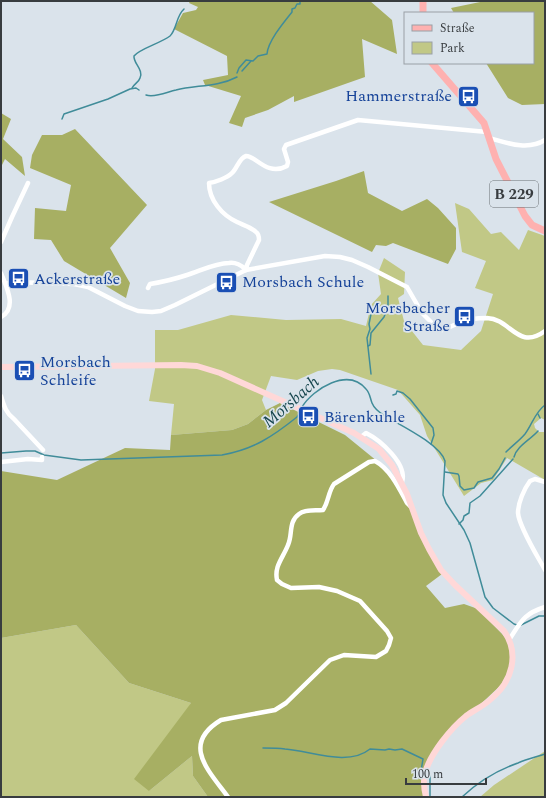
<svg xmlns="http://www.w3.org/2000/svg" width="546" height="798" font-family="Spectral,serif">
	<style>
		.green { fill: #c1c886 }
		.forest { fill: #a7af63 }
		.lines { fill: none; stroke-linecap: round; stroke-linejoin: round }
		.stream { stroke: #408c99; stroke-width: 1.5 }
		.street { stroke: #fff; stroke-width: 4.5 }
		.secondary { stroke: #ffd8d8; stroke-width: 6 }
		.primary { stroke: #feb1b0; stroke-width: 7 }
		.labels { text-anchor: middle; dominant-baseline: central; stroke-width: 3.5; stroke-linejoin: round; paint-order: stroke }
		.shield { fill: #dae3eb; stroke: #696e73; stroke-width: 1 }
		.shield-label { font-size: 15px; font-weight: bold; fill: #383c3f }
		.transit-label { font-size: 16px; fill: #164399; stroke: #dae3eb; text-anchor: start }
		.water-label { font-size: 17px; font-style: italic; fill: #17464e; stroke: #dae3eb }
	</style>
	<rect width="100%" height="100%" fill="#dae3eb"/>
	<g class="green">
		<path d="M455,203l14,6 22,25 10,-2 18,18 9,-20 17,6v184l-4,-2 -7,6 1,4 4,4h6v48l-38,-22 -14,22 -12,3 -17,13 -37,-60 -7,-21 -22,-25 -58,-20 -8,-1 -14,2 -21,9 -26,-4 -9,24 4,10 -18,14 -16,6 -61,5 3,-31 -25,-3 6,-32v-39h23l53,-15 55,5 55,-1 25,7 5,-21 10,-11 -3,-21 6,-15 21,14 -1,22 -6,4 6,23 19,24 38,5 20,-19 12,-37 -18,-6 11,-27 -24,-9z"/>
		<path d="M76,625l53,58 62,20 -42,88 43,-35 1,20 15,21h-207v-159z"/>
		<path d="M545,751v46h-65l14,-12z"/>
	</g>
	<g class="forest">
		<path d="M190,1h180l22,19 5,34 -35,-15 3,38 -71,25v-6l-26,14 -23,8 -3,9 -13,-4 12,-27 -36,-11 -2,-5 25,-5 -1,-19 -53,-27 9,-16 13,-3 2,-3 -9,-4z"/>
		<path d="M485,1h60v103l-23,1 -14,-7 -22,-35h47v-50h-79l-3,-5z"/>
		<path d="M1,113l10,6 -8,20 19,18 3,19 -20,-17 -4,8z"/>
		<path d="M75,129l72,76 -37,43 20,35 -4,15 -62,-37 -13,-21 -17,-1 1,-31 31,3 5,-26 -41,-17 2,-13 10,-20h20z"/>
		<path d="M364,171l4,22 34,18 25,-12 11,9 18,20v21l-8,15 -55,-21 -7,3 -10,-1 -4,7 -103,-50 67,-21z"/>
		<path d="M280,403l65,32 43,35 26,43 28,61 -16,12 19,22 19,-4 14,5 27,28 5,10v21l-9,17 -62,58 -10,16 -4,38h-217l-15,-21 -1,-20 -43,35 -15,-12 57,-76 -62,-20 -53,-58 -75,13v-167l56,9 68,-32 45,2 1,-15 61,-5 16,-6 18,-14z"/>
	</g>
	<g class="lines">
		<g class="stream">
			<path d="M242,71l9,-10"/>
			<path d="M237,73l2,-5 7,-8 7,1 5,-5 9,-2c1,-13 17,-32 25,-42v-3l3,-1 2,-4h3v-3"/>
			<path d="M132,88c2,-4 7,-6 8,-10 4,-8 -7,-15 -6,-22 5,-7 27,-13 36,-20 7,-7 6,-20 14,-27"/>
			<path d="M146,95c9,3 21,-3 30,-5 20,-5 42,-3 61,-13"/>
			<path d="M62,119l2,-5 44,-15 22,-10 6,-1 3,2"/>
			<path d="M368,346l2,-1 1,-12 13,-16 4,-10v-11"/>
			<path d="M371,374l-4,-36 3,-9 -1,-5 2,-10 5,-12"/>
			<path d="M393,395l3,-1 1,-3 6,2 7,6 23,29 1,7 -3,9"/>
			<path d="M302,407c11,-18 46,-40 64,-18 4,4 4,9 6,14 2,5 8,10 13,13 15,9 55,28 60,45l-2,34 3,8 18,27 6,13 15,54 8,11 21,16 3,1"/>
			<path d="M538,414l2,4"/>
			<path d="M506,452c6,-6 13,-11 19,-18 7,-9 10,-22 20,-29"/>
			<path d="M1,453l25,-2h9l9,4 37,5 141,-5c32,-6 50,-18 75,-38l4,-6"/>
			<path d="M514,457c3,-11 16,-17 24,-26"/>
			<path d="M445,472l13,2 1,2 1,10 4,4 10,-2 4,-6 14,-4 7,-9 6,-11"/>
			<path d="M459,524l4,-4 1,-4 5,-3 1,-10 10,-7 33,-37"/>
			<path d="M521,625l18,-9h6"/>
			<path d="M263,748c7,0 15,0 22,1 26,2 63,18 85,0l15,1 4,-1 6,1 7,-1 21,10 -2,12"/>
			<path d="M430,773v24"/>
			<path d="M462,797c16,-15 36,-27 56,-34 9,-4 18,-6 27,-9"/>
		</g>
		<g class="street">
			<path d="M489,138c18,5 39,13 56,2"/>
			<path d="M1,242l11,-25 16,-34"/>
			<path d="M1,273c5,13 17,35 0,44"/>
			<path d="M6,284l6,-2 62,2 14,3 37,19 13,5 14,1 9,-1 14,-6 71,-35 79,-14 15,1 12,3 16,7 39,20 15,26 15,15 5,2c7,-2 13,-6 20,-8 8,-4 17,-4 25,-4 24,1 31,33 58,13"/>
			<path d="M148,288l2,-4c12,-2 25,-5 37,-9 13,-4 28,-12 42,-12 6,-1 13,2 17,7l1,-5 12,-25c0,-3 0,-6 -3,-8 -5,-5 -13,-7 -19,-10 -15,-7 -28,-22 -28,-39 7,-1 18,-5 23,-10 5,-4 7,-15 14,-17 9,-1 21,21 41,10l1,-4 -4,-13 2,-4 72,-25 129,12"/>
			<path d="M1,396c3,10 5,17 13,23l29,31"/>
			<path d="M361,437l5,-4c14,7 42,31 36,49"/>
			<path d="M1,462l27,-3 14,1v-3"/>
			<path d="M545,482l-10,-3 -5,2c-6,8 -12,22 -12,32 1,14 20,44 27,57"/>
			<path d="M509,640c12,-18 14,-26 36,-33"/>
			<path d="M228,797c-20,-27 -47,-53 -7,-77l54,-10 11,-7 44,-43 14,-5 32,2 10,-6 3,-6 2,-7 -4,-7 -27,-30 -23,-10 -18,-4 -28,1 -9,-4 -5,-4c-3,-14 6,-22 11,-35 5,-11 0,-23 11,-31 7,-5 16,-3 24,-4 6,-9 5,-18 11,-26l35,-22 6,-1c15,8 24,27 32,42l4,4"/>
		</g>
		<path class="secondary" d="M1,367l180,-2 16,1 23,7 134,60 25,16 13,16 15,29 14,39 8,16 12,21 14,15 49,46c16,23 8,51 -13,68 -7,7 -17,11 -25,17 -15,12 -36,38 -41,57 -2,8 -1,16 1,24"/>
		<g class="primary">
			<path d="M423,13v-12"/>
			<path d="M432,63l52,60 12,36 29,57 7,9 13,6"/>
		</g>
	</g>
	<defs>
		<symbol id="bus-square" viewBox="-11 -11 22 22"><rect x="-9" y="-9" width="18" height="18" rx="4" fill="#1a4fb4" stroke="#dae3eb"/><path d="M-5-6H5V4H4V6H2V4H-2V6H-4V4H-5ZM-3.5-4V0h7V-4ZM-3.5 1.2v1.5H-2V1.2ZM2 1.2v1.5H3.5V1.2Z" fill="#fff"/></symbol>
	</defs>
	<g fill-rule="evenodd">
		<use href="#bus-square" x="456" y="84" width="25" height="25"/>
		<use href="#bus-square" x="6" y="266" width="25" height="25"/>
		<use href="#bus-square" x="214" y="270" width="25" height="25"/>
		<use href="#bus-square" x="452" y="304" width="25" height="25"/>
		<use href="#bus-square" x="12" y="358" width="25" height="25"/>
		<use href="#bus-square" x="296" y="404" width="25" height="25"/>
	</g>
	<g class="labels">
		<rect class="shield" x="490" y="181" width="48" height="26" rx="3"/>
		<g class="shield-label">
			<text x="514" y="194">B 229</text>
		</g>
		<g class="transit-label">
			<text x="452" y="96" text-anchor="end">Hammerstraße</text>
			<text x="34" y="279">Ackerstraße</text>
			<text x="242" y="282">Morsbach Schule</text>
			<text x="450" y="308" text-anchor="end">Morsbacher<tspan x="450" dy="18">Straße</tspan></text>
			<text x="40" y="362">Morsbach<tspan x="40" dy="18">Schleife</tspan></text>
			<text x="324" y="417">Bärenkuhle</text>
		</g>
		<g class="water-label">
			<text transform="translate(291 402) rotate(-41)">Morsbach</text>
		</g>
	</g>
	<rect width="546" height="798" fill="none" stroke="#383c3f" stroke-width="4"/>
	<rect x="404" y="12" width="130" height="52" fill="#dae3eb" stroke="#99a0a6"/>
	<rect x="412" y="25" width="20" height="6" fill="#feb1b0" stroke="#99a0a6"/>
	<text x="440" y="32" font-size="12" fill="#383c3f">Straße</text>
	<rect x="412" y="42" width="20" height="12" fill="#c1c886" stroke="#99a0a6"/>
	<text x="440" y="52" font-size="12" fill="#383c3f">Park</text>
	<path d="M406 778v6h80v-6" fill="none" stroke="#383c3f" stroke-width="2"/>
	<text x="412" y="778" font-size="12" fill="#383c3f" stroke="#dae3eb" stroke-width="3" paint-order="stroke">100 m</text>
</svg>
